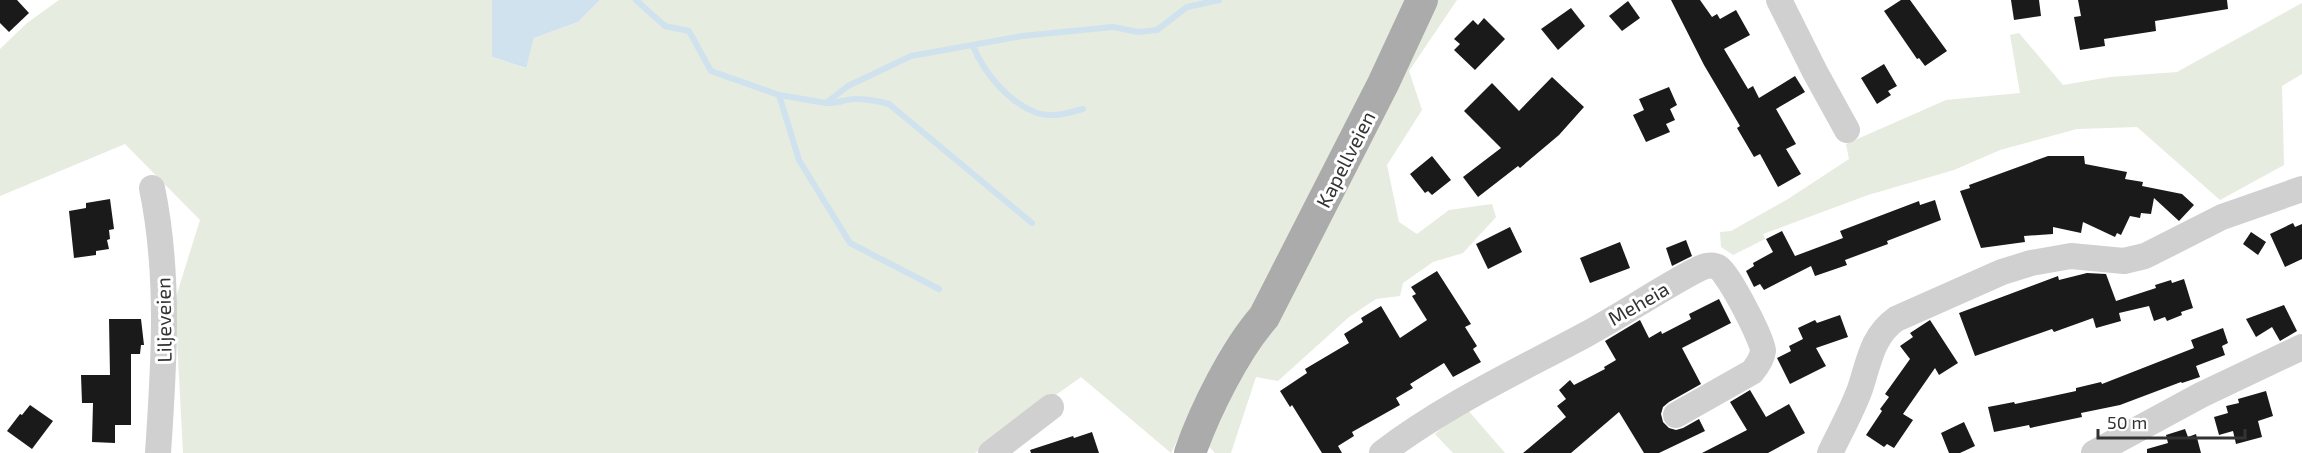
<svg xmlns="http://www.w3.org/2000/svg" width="2302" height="453" font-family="'Exo 2',sans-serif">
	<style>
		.green { fill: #e6ecdf }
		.water { fill: #cfe2ee }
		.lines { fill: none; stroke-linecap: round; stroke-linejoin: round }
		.stream { stroke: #cfe2ee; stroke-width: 6 }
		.building { fill: #1a1a1a }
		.minor { stroke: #d0d0d0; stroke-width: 26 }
		.major { stroke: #ababab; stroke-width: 32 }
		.labels { text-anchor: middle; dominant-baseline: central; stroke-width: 6; stroke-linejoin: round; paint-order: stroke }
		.street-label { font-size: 20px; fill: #333; stroke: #fff }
	</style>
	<rect width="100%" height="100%" fill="#fff"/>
	<g class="green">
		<path d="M59,0h433v57l33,11 9,-30 44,-16 22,-22h857l-48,71 13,39 -35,55 12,57 18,12 32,-24 43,-6 4,13 -33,36 -30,9 -30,21 -3,13 -24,3 -27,18 -71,64 -22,-4 -25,76h-16l-29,-30 -15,30 -90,-76 -106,76h-792l-8,-153 25,-80 -75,-76 -125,52v-147l27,-26z"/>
		<path d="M2302,3v71l-20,12 2,79 -64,35 -83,-73 -60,2 -77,21 -46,20 -86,25 -105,39 2,5 -32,16 -12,-8 -1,-15 11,-1 57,-32 61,-40 -3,-15 100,-44 74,-7 -10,-58 9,-2 44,52 47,-8 67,-5z"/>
		<path d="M1466,408l39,45h-52l-18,-19z"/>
	</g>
	<path class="water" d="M492,0h108l-22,22 -44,16 -8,30 -34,-11z"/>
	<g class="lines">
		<g class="stream">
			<path d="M636,0l29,26 24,5 22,40 68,24 47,8 22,-17 63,-30 111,-20 91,-9 25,5 19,-2 30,-23 32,-7"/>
			<path d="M973,46c11,27 35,56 64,67 15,5 32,0 46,-4"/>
			<path d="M779,95l20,65 51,83 89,46"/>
			<path d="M826,103c11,1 19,-4 29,-4 12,0 23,2 34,5l143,119"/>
		</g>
	</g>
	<g class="building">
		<path d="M0,0h17l12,13 -20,19 -9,-9z"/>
		<path d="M1671,0h29l12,17 5,-3 3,5 16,-9 14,25 -26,14 24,40 5,-3 6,12 36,-22 10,16 -29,17 20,35 -10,5 15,25 -23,13 -18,-33 -6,3 -17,-29 3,-2 -36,-61z"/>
		<path d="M1901,0h9l37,51 -22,15 -6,-8 -2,1 -33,-48z"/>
		<path d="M2011,0h28l2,16 -27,4z"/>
		<path d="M2078,0h149l1,9 -73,12 1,10 -52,8 1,7 -25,4 -6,-33 7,-1z"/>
		<path d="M1628,1l12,17 -18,13 -13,-15z"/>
		<path d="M1571,8l14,18 -27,24 -17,-21z"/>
		<path d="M1484,18l21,21 -30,31 -21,-20 6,-6 -6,-5 19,-19 5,5z"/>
		<path d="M1884,64l13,22 -9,5 3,4 -14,9 -16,-26z"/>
		<path d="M1552,77l32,30 -25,28 -39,33 -2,-2 -40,31 -15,-20 38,-29 -37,-37 28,-28 27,28z"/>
		<path d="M1669,87l8,18 -7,4 5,11 -9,4 4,8 -24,10 -13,-27 11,-5 -5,-11z"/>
		<path d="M1432,156l19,24 -19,15 -4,-4 -3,2 -15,-19z"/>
		<path d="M2048,156h36l1,8 42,8 -2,7 18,3 -1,4 40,8 12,11 -15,16 -25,-23 -3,16 -10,-1 -1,5 -10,-2 -9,19 -4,-2 -2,4 -32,-15 -2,11 -28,-6v7l-29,2 1,6 -44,6 -21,-57 10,-3 -1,-3z"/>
		<path d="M110,199l4,30 -5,1 1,9 -3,1 2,9 -13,2v4l-22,3 -5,-47 17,-3v-5z"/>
		<path d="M1935,200l6,20 -54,21 1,3 -43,16 2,5 -32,11 -4,-10 -47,24 -4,-6 -6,3 -8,-16 8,-5 -1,-3 20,-11 -7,-13 16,-8 13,25 48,-18 -3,-7 79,-30 1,4z"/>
		<path d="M2293,223l2,4 7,-3v35l-17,8 -15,-33z"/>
		<path d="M1510,227l12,25 -34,17 -12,-25z"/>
		<path d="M2251,232l15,10 -8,13 -15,-11z"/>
		<path d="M1686,240l6,16 -20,10 -6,-18z"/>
		<path d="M1620,242l10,26 -40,15 -10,-25z"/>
		<path d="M1437,271l34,53 -6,3 12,19 -4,3 8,13 -28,15 -9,-14 -34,21 3,4 -17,10 4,7 -48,27 2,4 -16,10 4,7h-20l-30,-48 -2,2 -10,-16 27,-18 -2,-4 44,-26 -5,-9 19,-12 -2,-4 20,-12 19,32 27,-18 -15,-24 4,-2 -5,-7z"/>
		<path d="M2087,273l19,1 10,27 40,-13 -1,-3 16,-5 1,3 12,-4 9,29 -12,4 1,3 -15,6 -2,-4 -11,4 -5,-15 -30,7 2,8 -25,7 -3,-10 -39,14 -2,-3 -77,27 -16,-43 99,-37 1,4z"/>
		<path d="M1719,299l12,24 -49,25 19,36 -32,18 -6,5 -2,7 2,8 6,6 7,2 7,-2 16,-9 6,12 -46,22h-15l-25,-41 -48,41h-48l43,-36 -9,-11 9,-7 -7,-9 11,-10 4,5 31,-16 -1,-2 12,-7 -11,-19 35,-21 9,18 12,-7 1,3 29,-15 -2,-5z"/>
		<path d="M2284,305l13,26 -17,10 -8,-14 -16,10 -10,-18z"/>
		<path d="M1840,315l8,22 -32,11 10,18 -36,18 -13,-26 14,-7 -2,-5 14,-7 -5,-11 17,-8 2,3z"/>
		<path d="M109,319h32l3,26h-3l-1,9h-9v71h-16v18l-23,-1 1,-39h-11l-1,-28h29z"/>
		<path d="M1930,320l28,43 -19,12 -4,-7 -32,46 10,6 -19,28 -7,-4 -3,3 -18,-12 16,-24 -2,-2 9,-12 -4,-3 25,-35 -10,-13 13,-9 -3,-4z"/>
		<path d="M2223,328l5,15 -6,3 3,9 -29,11 4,11 -18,6 -1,-1 -61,23 -39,8 1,4 -52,11 -1,-3 -35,7 -6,-25 26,-5 1,2 61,-13v-3l25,-6 1,2 92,-36 -3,-8z"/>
		<path d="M1750,390l16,27 23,-13 16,29 -37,20h-66l45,-23 -17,-28z"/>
		<path d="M2266,391l7,25 -15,5 4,16 -26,7 -3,-13 -14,4 -5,-18 14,-4 -2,-7 13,-3 -1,-4z"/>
		<path d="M30,405l23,16 -21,28 -25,-18 13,-17 2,1z"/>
		<path d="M1964,422l11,24 -15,7h-11l-8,-20z"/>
		<path d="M2185,429l3,8 8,-3 5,19h-54v-4l21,-6 -2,-8z"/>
		<path d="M1092,432l7,21h-68l-1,-3 43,-14 1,2z"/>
	</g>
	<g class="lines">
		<g class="minor">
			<path d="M1779,0l36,72 32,58"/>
			<path d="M152,188c18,87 12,177 6,265"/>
			<path d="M991,453l60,-46"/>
			<path d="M1382,453c63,-48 134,-81 203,-118 35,-19 69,-42 104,-61 8,-4 21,-13 30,-6 10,7 44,72 44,83 -1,8 -6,15 -11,21l-76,43"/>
			<path d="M1830,453c10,-21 22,-42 30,-64 9,-27 12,-53 36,-70l106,-47 29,-9 40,-7 53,5 21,-5 77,-39 80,-28"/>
			<path d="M2094,453l107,-58 101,-48"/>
		</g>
		<path class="major" d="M1190,453c15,-43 45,-103 74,-136l119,-233 39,-84"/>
	</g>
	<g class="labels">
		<g class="street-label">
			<text transform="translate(1345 159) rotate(-63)">Kapellveien</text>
			<text transform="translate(1638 303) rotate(-30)">Meheia</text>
			<text transform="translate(163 320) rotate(-91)">Liljeveien</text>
		</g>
	</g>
	<path d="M2098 429v9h147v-9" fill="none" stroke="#333333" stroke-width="3"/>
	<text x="2107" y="429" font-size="18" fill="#333333" stroke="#ffffff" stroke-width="4.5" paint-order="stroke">50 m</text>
</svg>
